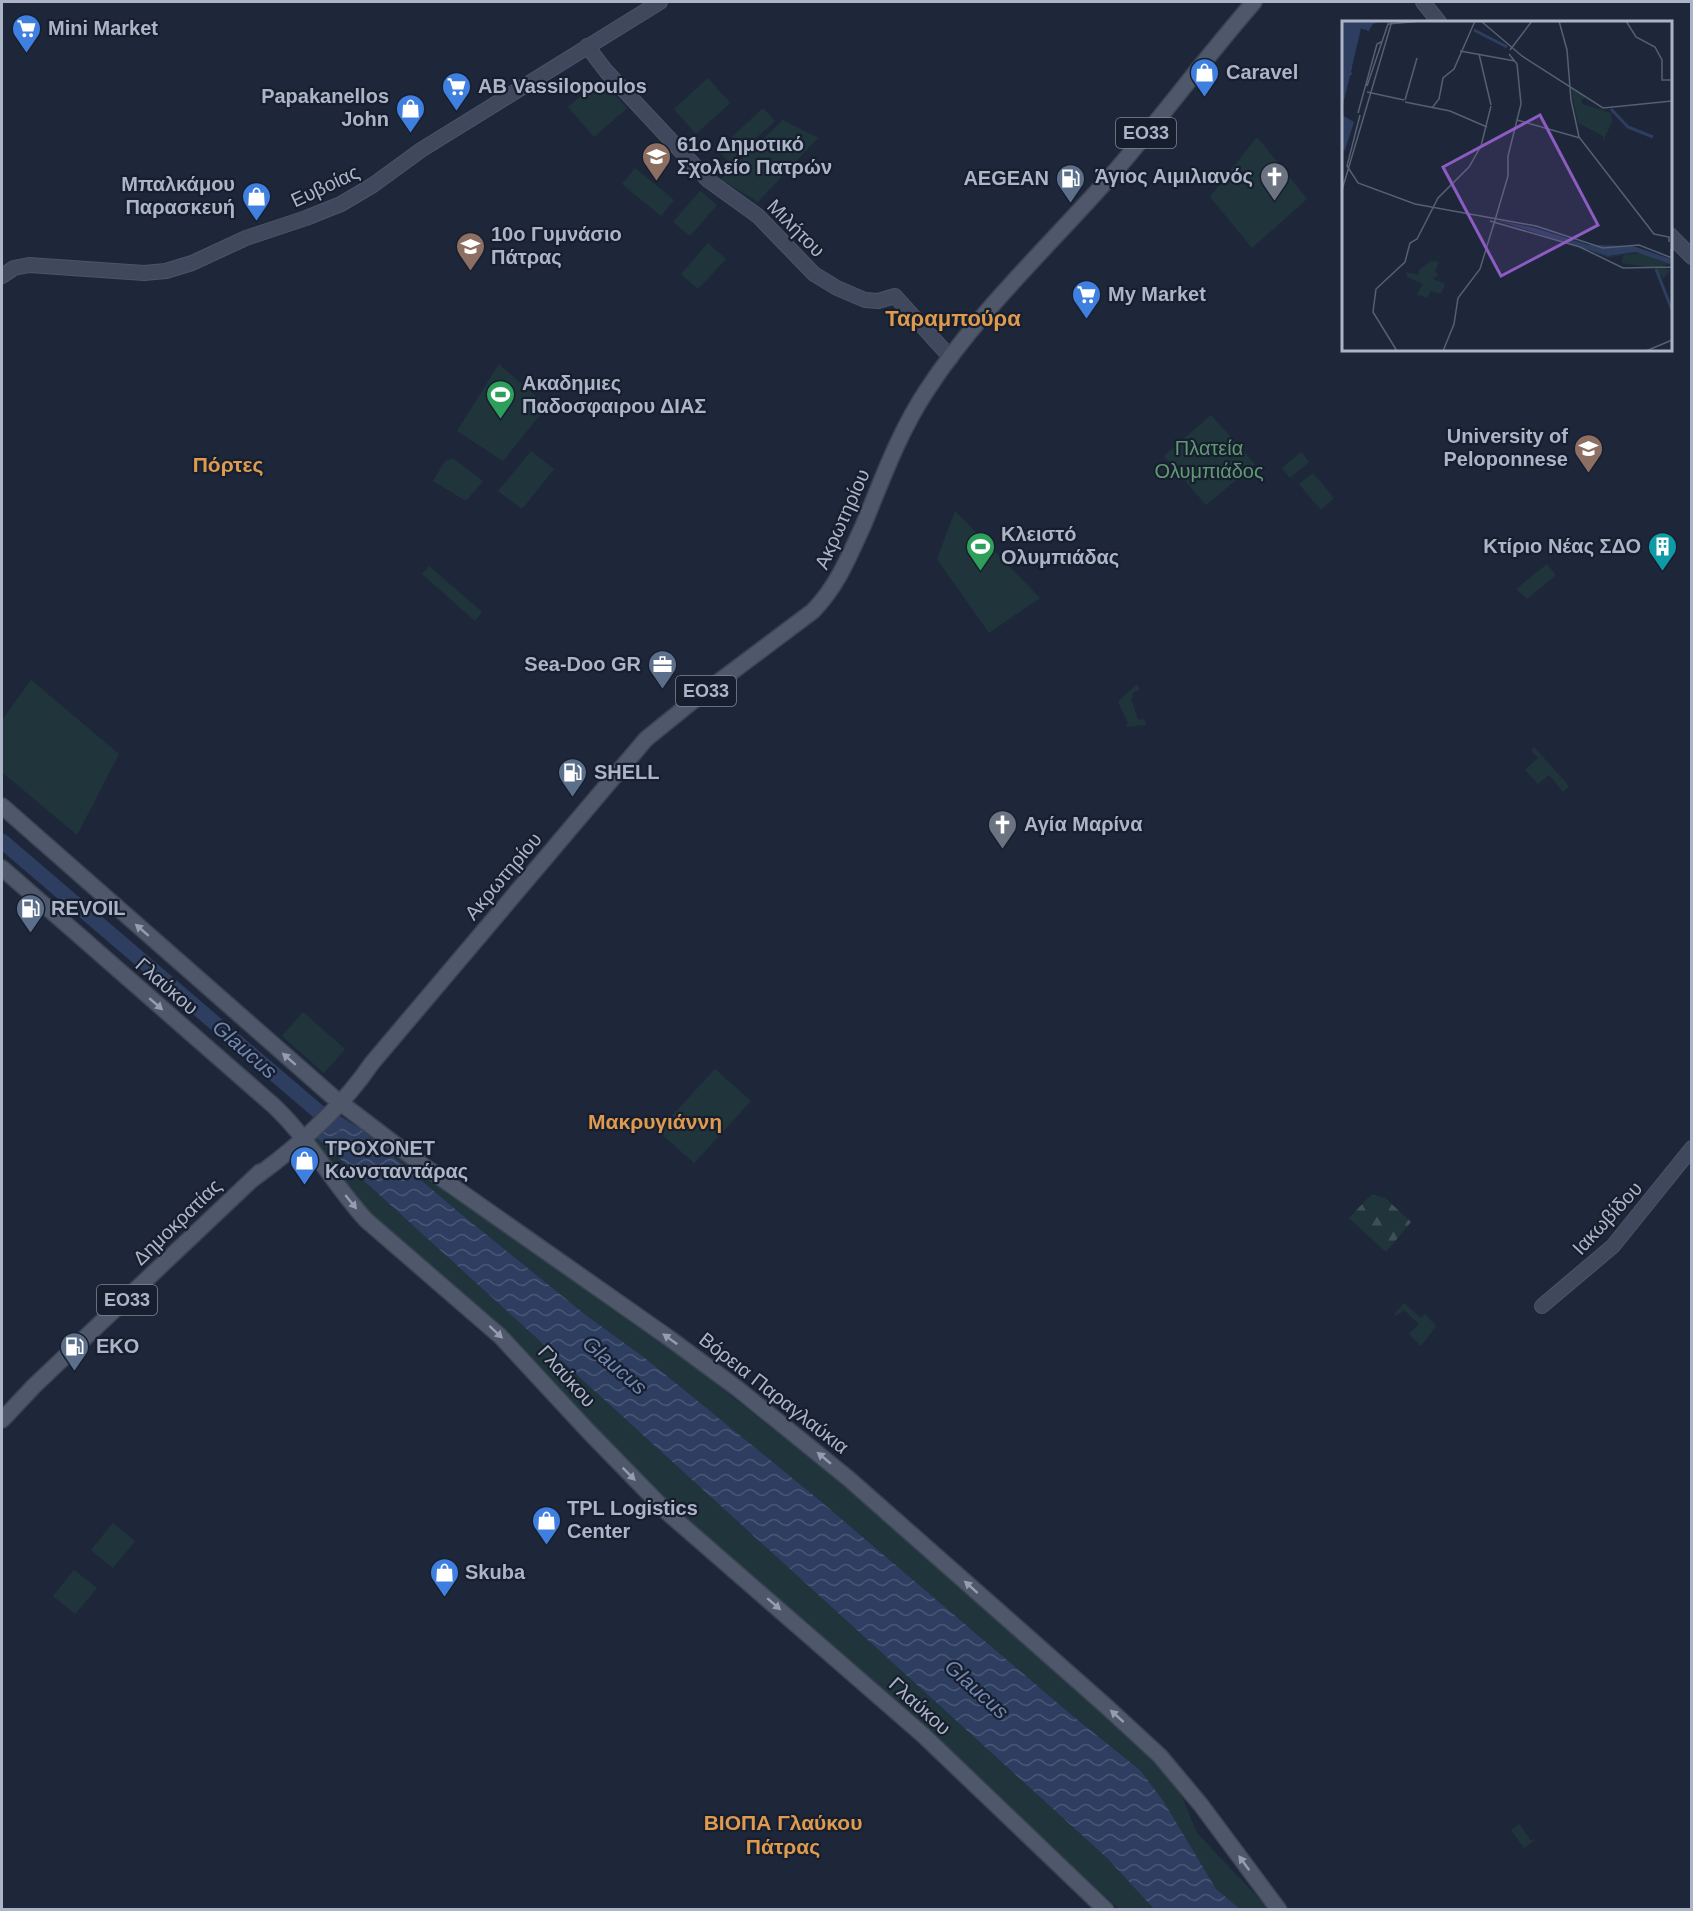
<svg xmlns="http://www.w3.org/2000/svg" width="1693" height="1911" font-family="Helvetica,sans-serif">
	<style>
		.green { fill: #20353b }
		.forest { fill: url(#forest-firs) }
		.water { fill: url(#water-waves) }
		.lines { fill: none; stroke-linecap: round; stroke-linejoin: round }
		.river { stroke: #2e3e61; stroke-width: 15 }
		.secondary-casing { stroke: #4c5465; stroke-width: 16 }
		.primary-casing { stroke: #3b4353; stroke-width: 18 }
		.secondary { stroke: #3f485d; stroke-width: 14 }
		.primary { stroke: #4f586a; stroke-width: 15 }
		.oneway { fill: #959db0 }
		.labels { text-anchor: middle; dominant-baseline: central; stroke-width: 4.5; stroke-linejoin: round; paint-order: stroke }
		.shield { fill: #171f2e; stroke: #7f8799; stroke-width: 1.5 }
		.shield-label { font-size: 18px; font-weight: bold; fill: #acb4c7 }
		.poi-label { font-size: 20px; font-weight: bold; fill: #acb4c7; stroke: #171f2e; text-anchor: start }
		.street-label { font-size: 20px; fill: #acb4c7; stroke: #171f2e }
		.park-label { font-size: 20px; fill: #619973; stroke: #171f2e }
		.neighbourhood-label { font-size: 21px; font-weight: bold; fill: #de9a4f; stroke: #171f2e }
		.water-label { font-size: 21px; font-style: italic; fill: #7187b2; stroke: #171f2e }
		.quarter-label { font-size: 22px; font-weight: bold; fill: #de9a4f; stroke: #171f2e }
		.inset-river { fill: none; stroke: #2e3e61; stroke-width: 3 }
		.inset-road { fill: none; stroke: #575f72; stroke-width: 1.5 }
		.view { fill: #8c5cc2; fill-opacity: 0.15; stroke: #8c5cc2; stroke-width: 3 }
		.inset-edge { fill: none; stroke: #acb4c7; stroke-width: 3 }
	</style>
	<defs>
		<pattern id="forest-firs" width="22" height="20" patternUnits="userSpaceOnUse" patternTransform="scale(1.5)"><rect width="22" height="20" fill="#20353b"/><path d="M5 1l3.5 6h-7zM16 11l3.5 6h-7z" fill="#3e5056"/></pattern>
		<pattern id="water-waves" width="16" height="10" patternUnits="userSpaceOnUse" patternTransform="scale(1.5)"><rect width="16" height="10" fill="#2e3e61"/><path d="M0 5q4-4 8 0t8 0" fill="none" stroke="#4a5876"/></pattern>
	</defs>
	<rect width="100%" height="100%" fill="#1e273a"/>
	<g class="green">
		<path d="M708,78l22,25 -34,31 -22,-25z"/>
		<path d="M600,79l27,29 -33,29 -26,-30z"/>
		<path d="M763,108l12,13 -46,41 -11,-12z"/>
		<path d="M783,120l35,18 -60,64 -36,-22v-2z"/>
		<path d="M1256,138h2l49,61 -55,49 -42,-51z"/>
		<path d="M635,168l39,32 -13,16 -39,-32z"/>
		<path d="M700,191l17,14 -27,31 -17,-14z"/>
		<path d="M708,243l18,16 -28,30 -17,-15z"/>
		<path d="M499,364l48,42 -44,55 -46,-30z"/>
		<path d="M1211,415l44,49 -49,41 -42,-49z"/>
		<path d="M531,451l23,18 -32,40 -24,-18z"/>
		<path d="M1301,452l8,10 -19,16 -8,-10z"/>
		<path d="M451,459l4,1 28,21 -17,20 -33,-20 12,-20z"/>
		<path d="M1313,473l21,25 -13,12 -22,-26z"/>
		<path d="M955,511l85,87 -51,35 -52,-74z"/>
		<path d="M1547,564l9,11 -29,24 -11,-10z"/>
		<path d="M429,566l53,46 -7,9 -53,-47z"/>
		<path d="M31,680l88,74 -42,81 -75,-63v-52z"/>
		<path d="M1137,684l3,6 -8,3 1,5 -2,1 7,21 6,-1 2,6 -20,2 2,-4 -10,-21z"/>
		<path d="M1534,747l35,39 -6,6 -14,-17 -11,9 -13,-14 13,-12 -7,-8z"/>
		<path d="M303,1012l42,37 -21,24 -42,-37z"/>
		<path d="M715,1069l36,32 -57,62 -36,-32z"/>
		<path d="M362,1130l258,182 85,63 150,120 291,255 34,42 17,41 72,76h-29l-24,-20 -52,-87 -24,-32 -66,-53 -256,-218 -173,-141 -58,-42 -126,-102z"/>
		<path d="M316,1137l792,722 46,50h-35l-239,-221 -223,-196 -290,-278 -47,-62 -5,-12z"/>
		<path d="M1404,1303l17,15 4,-4 11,12 -15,20 -12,-12 10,-10 -15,-14 -8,6 -2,-2z"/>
		<path d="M113,1523l22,18 -22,27 -22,-18z"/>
		<path d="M74,1570l23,18 -22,26 -22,-18z"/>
		<path d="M1519,1824l12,17 3,-2 1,1 -11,8 -13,-18z"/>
	</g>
	<path class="forest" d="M1373,1195l12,3 26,24 -25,30 -37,-34 19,-20z"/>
	<path class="water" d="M340,1116l22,14 99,84 126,102 58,42 173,141 256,218 66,53 24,32 52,87 24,20h-86l-46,-50 -792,-722z"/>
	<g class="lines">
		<path class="river" d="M2,841l332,284"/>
		<defs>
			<g id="secondary">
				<path d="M1423,2l16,20"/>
				<path d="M587,46l19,25 102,109 50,36 56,58 23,14 28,12 13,1 17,-5 56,62"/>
				<path d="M1670,235l22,22"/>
				<path d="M2,276l12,-8 15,-3 115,8 22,-2 26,-8 54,-25 60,-20 35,-14 32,-19 48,-35 239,-148"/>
				<path d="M1542,1306l71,-60 79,-98"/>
			</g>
			<g id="primary">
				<path d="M2,806l331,291 88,67 248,174 69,51 111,90 258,228 53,49 41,49 78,105"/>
				<path d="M2,868l272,238c36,34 59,78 92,114l134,116 89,96 79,81 255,222 183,175"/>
				<path d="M253,1179c44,-32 88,-70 119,-116l274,-324 47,-38 120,-90c25,-26 35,-53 50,-85 19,-46 36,-94 64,-136 51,-78 121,-143 183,-213 50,-57 94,-118 144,-175"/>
				<path d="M2,1420l33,-35 225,-213"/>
			</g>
		</defs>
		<use href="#secondary" class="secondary-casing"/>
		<use href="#primary" class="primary-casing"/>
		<use href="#secondary" class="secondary"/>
		<use href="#primary" class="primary"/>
	</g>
	<defs><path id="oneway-solid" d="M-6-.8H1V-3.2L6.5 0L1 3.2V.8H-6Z" transform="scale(1.5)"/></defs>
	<g class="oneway">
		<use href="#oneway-solid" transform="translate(142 930) rotate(-139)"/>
		<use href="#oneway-solid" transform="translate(156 1004) rotate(41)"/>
		<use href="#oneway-solid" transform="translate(289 1059) rotate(-139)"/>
		<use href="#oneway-solid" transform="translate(351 1202) rotate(51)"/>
		<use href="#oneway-solid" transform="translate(496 1332) rotate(43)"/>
		<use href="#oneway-solid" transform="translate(670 1339) rotate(-144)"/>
		<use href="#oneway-solid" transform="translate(824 1458) rotate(-140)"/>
		<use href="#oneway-solid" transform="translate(629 1474) rotate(45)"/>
		<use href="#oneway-solid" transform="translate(971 1587) rotate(-138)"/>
		<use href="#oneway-solid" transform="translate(774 1604) rotate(41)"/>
		<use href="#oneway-solid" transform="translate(1117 1716) rotate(-138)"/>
		<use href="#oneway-solid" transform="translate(1244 1863) rotate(-126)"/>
	</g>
	<defs>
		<symbol id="supermarket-pin" viewBox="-11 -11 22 30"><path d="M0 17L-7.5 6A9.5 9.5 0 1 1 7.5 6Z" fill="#3f7fe0" stroke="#171f2e"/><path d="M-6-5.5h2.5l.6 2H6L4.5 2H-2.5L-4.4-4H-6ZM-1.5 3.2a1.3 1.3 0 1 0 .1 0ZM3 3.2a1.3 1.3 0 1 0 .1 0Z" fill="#fff"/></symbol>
		<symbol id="shop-pin" viewBox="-11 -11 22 30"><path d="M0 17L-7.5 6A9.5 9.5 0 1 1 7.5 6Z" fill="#3f7fe0" stroke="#171f2e"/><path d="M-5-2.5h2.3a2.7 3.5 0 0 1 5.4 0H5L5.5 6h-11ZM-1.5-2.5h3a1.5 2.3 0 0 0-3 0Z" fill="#fff"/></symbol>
		<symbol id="school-pin" viewBox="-11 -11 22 30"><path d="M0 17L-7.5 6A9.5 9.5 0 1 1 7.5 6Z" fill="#8d6e63" stroke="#171f2e"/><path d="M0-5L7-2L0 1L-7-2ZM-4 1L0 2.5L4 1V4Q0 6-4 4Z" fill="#fff"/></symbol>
		<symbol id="church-pin" viewBox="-11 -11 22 30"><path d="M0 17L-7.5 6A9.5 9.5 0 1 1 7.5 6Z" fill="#6b7280" stroke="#171f2e"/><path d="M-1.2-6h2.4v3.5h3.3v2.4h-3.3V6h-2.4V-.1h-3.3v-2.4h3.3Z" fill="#fff"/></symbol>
		<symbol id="fuel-pin" viewBox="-11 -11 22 30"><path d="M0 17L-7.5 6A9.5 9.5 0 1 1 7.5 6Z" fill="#5c6f8a" stroke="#171f2e"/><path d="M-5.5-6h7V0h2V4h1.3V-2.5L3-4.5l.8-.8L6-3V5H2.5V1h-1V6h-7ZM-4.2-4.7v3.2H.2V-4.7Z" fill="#fff"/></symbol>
		<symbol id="stadium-pin" viewBox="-11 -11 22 30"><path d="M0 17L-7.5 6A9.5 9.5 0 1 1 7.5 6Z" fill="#2e9e5b" stroke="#171f2e"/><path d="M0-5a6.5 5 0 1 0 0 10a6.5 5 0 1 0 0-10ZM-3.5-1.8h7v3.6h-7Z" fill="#fff"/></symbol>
		<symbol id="university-pin" viewBox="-11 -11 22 30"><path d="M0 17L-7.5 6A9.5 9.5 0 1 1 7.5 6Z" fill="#8d6e63" stroke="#171f2e"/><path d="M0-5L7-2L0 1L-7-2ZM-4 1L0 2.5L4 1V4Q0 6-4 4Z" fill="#fff"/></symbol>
		<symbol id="building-pin" viewBox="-11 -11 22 30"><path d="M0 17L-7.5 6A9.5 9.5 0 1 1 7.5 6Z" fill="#0f9aa8" stroke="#171f2e"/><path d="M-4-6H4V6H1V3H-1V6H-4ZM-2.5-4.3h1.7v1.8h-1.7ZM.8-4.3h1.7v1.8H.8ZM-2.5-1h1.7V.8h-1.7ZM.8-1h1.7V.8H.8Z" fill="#fff"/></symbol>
		<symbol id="office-pin" viewBox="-11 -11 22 30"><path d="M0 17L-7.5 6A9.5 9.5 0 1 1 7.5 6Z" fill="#5c6f8a" stroke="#171f2e"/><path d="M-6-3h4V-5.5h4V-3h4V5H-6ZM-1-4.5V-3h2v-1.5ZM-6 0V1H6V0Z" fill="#fff"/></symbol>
	</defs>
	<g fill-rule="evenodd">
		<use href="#supermarket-pin" x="10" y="12" width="33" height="45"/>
		<use href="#shop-pin" x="1188" y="56" width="33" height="45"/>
		<use href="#supermarket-pin" x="440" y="70" width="33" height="45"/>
		<use href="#shop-pin" x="394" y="92" width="33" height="45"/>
		<use href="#school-pin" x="640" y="140" width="33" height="45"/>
		<use href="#church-pin" x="1258" y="160" width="33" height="45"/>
		<use href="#fuel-pin" x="1054" y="162" width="33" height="45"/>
		<use href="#shop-pin" x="240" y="180" width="33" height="45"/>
		<use href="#school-pin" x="454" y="230" width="33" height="45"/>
		<use href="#supermarket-pin" x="1070" y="278" width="33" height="45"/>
		<use href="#stadium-pin" x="484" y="378" width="33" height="45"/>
		<use href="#university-pin" x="1572" y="432" width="33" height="45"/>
		<use href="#stadium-pin" x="964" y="530" width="33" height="45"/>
		<use href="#building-pin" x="1646" y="530" width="33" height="45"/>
		<use href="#office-pin" x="646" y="648" width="33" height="45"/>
		<use href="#fuel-pin" x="556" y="756" width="33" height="45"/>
		<use href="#church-pin" x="986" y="808" width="33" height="45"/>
		<use href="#fuel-pin" x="14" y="892" width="33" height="45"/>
		<use href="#shop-pin" x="288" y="1144" width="33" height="45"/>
		<use href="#fuel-pin" x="58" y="1330" width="33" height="45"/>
		<use href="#shop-pin" x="530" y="1504" width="33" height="45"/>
		<use href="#shop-pin" x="428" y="1556" width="33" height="45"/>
	</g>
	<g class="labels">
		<g class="shield">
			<rect x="1116" y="118" width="60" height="30" rx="4.5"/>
			<rect x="676" y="676" width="60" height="30" rx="4.5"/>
			<rect x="97" y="1285" width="60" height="30" rx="4.5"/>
		</g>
		<g class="shield-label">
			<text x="1146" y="133">ΕΟ33</text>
			<text x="706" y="691">ΕΟ33</text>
			<text x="127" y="1300">ΕΟ33</text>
		</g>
		<g class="poi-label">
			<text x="48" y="28">Mini Market</text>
			<text x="1226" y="72">Caravel</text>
			<text x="478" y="86">AB Vassilopoulos</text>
			<text x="389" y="96" text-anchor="end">Papakanellos<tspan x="389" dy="23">John</tspan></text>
			<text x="677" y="144">61ο Δημοτικό<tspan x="677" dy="23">Σχολείο Πατρών</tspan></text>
			<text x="1253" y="176" text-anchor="end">Άγιος Αιμιλιανός</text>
			<text x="1049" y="178" text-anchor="end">AEGEAN</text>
			<text x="235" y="184" text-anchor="end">Μπαλκάμου<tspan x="235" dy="23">Παρασκευή</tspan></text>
			<text x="491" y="234">10ο Γυμνάσιο<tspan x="491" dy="23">Πάτρας</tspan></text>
			<text x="1108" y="294">My Market</text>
			<text x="522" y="383">Ακαδημιες<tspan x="522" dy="23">Παδοσφαιρου ΔΙΑΣ</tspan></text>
			<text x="1568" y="436" text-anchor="end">University of<tspan x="1568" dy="23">Peloponnese</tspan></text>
			<text x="1001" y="534">Κλειστό<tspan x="1001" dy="23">Ολυμπιάδας</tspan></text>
			<text x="1641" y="546" text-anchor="end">Κτίριο Νέας ΣΔΟ</text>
			<text x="641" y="664" text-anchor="end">Sea-Doo GR</text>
			<text x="594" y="772">SHELL</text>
			<text x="1024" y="824">Αγία Μαρίνα</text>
			<text x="51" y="908">REVOIL</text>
			<text x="325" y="1148">ΤΡΟΧΟΝΕΤ<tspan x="325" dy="23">Κωνσταντάρας</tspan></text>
			<text x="96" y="1346">EKO</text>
			<text x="567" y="1508">TPL Logistics<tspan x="567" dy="23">Center</tspan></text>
			<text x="465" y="1572">Skuba</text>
		</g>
		<g class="street-label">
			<text transform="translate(325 186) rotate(-25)">Ευβοίας</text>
			<text transform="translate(796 228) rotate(45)">Μιλήτου</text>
			<text transform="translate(842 519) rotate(-66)">Ακρωτηρίου</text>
			<text transform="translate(503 876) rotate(-50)">Ακρωτηρίου</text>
			<text transform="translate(167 986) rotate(41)">Γλαύκου</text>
			<text transform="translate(1607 1218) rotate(-47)">Ιακωβίδου</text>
			<text transform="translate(177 1222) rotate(-44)">Δημοκρατίας</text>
			<text transform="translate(567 1376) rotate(48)">Γλαύκου</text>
			<text transform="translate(774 1393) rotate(38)">Βόρεια Παραγλαύκια</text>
			<text transform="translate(920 1706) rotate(42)">Γλαύκου</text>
		</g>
		<g class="park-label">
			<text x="1209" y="448">Πλατεία<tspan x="1209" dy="23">Ολυμπιάδος</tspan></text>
		</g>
		<g class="neighbourhood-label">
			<text x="228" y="464">Πόρτες</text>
			<text x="655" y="1121">Μακρυγιάννη</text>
			<text x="783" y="1822">ΒΙΟΠΑ Γλαύκου<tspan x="783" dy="24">Πάτρας</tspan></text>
		</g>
		<g class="water-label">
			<text transform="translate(245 1049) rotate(41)">Glaucus</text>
			<text transform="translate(615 1365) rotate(41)">Glaucus</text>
			<text transform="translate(977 1689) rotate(42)">Glaucus</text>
		</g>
		<g class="quarter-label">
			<text x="953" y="318">Ταραμπούρα</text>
		</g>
	</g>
	<g transform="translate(1342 21)">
		<rect width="330" height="330" fill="#1e273a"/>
		<path d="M229,66l16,11 -6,1 1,5 29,9 1,9 -9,19v-5l-25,-13zM221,219l45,16 34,-3 28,11 -8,2 8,5 -7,8 -8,-11 -33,-5 1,-8 -15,3z" fill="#20353b"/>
		<path d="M89,240l8,1 -4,9 3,4 -5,4 12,5 -4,10 -10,-3 -4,7 -10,-4 6,-10 -16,-7 -1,-5 13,3v-5z" fill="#20353b"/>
		<path d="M0,0h40l-9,3 -4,8 -4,-3 -7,13 -16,67zM0,94l12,7 -9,28h-3zM154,199l39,8 54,17 44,1 38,13 -1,5 -34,-12 -28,4z" fill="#2e3e61"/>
		<path d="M31,3l5,1 -7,10 -7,-1 -22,78 19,-84 7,4z" fill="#1e273a"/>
		<path class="inset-river" d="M4,0l-1,42 6,12M132,9l33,17M6,48l1,-48M8,50l1,-50M269,88l17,18 25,10M314,248l16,41"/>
		<path class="inset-road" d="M139,0l41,35 81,52 69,-7M217,0l8,29 4,50 8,37M284,0l10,16 19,10 7,13v20h10M168,29l22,-29M118,30l55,10M137,33l12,51M25,65l21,-62 34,-3M25,71l37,8M63,79l12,-42M63,81l45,9 37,16M90,87l7,-9 4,-21 11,-9 21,-48M16,92l19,-69 4,-2M18,94l-13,51 11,17 57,21 121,22 67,22 36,-3 33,13M175,99l63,18M237,116l75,97 15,3v5M0,169l50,-169M148,200l90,26 43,21 49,-1M151,206l15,-51v-20l13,-52 -4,-40 -8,-10M329,228l1,25M55,330l-24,-39 3,-23 29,-27 5,-19 7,-4 21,-41 31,-31 12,-21 10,-40M101,330l11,-27 4,-26 22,-29 14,-46M176,330h85M304,330l26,-11"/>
		<path class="view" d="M198,94l58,110 -97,51 -58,-109z"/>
		<rect width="330" height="330" class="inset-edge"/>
	</g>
	<rect width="1693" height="1911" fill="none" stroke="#acb4c7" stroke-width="6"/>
</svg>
